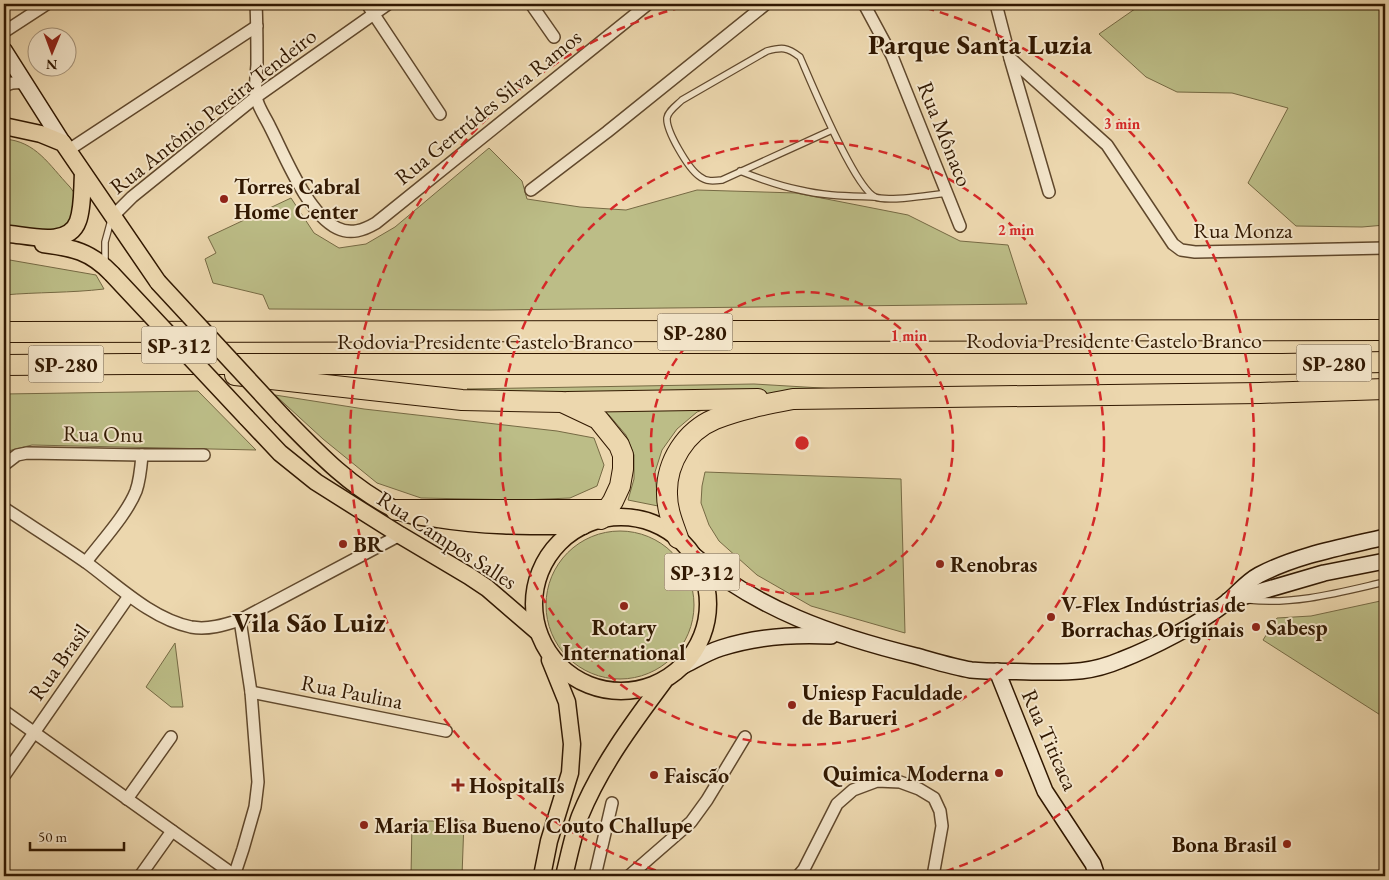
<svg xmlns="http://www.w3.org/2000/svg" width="1389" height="880" font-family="'EB Garamond',serif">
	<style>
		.green { fill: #bcbd87; stroke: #766a44 }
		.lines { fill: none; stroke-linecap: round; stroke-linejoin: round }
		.lane-casing { stroke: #60482c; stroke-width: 8 }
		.street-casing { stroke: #60482c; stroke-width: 14 }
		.secondary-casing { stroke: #311801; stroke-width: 18 }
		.primary-casing { stroke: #311801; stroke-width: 19 }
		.highway-casing { stroke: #311801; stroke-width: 22 }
		.lane { stroke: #f3e5ca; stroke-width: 5.5 }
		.street { stroke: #f3e5ca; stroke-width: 11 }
		.secondary { stroke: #f3e5ca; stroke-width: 15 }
		.primary { stroke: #ecd7ae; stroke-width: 16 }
		.highway { stroke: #ecd7ae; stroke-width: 20 }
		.primary-bridge-casing { stroke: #311801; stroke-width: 19; stroke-linecap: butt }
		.primary-bridge { stroke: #ecd7ae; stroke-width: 16 }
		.ring { fill: none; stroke: #d62828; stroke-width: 2.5; stroke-dasharray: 9 6 }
		.poi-dot { fill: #8f2418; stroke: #f3e5ca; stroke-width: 2 }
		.labels { text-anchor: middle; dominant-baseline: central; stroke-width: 4; stroke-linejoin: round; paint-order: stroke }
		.shield { fill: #f3e5ca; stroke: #6b563d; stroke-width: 1 }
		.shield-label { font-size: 21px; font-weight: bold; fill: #311801 }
		.street-label { font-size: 22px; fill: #311801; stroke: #f3e5ca }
		.poi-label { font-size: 22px; font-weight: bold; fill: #311801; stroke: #f3e5ca; text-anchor: start }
		.district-label { font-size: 28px; font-weight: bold; fill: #311801; stroke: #f3e5ca }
		.centre { fill: #d62828; stroke: #f3e5ca; stroke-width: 2.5 }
		.ring-label { font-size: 15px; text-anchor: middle; font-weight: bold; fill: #d62828; stroke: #f3e5ca; stroke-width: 4; stroke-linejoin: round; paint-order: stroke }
	</style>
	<rect width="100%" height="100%" fill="#ecd7ae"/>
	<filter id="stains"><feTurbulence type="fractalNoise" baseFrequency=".004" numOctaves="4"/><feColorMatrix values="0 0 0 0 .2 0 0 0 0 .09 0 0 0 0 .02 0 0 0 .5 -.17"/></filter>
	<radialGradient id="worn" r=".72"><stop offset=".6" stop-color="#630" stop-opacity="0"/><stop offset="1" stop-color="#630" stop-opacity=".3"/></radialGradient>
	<g class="green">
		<path d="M1142,4h243v221l-23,2 -66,-1 -48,-43 40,-75 -56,-15 -55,-1 -31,-15 -47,-43z"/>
		<path d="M4,139c32,2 45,26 66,48l5,7 -3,29 -18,11 -50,-8z"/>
		<path d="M489,148l33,33 5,18 53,8 46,3 71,-20 99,3 112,22 52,26 48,4 19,59 -537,6 -221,-1 -6,-14 -50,-12 -8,-24 11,-6 -8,-16 83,-39 23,35 25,15 27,-4 29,-17z"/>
		<path d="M4,259l92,16 8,14c-33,4 -67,3 -100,6z"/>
		<path d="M754,384l101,6 -127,11 -31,11 -20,17 -15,21 -7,22 3,34 -30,-6 6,-21v-24l-8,-20 -17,-20 -25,-10 -117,-16z"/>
		<path d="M198,391l58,59 -224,-5 -28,7v-58z"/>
		<path d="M275,395l89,14 193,22 37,7 10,27 -7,21 -27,12 -48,2 -101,-2 -44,-15 -54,-44z"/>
		<path d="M705,472l196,7 4,154 -94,-27 -54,-31 -38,-34 -10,-16 -8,-22 1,-17z"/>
		<circle cx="620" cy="605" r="74"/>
		<path d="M1385,600v118l-122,-78 14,-22 34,-2z"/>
		<path d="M175,643l8,64h-12l-25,-20z"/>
		<path d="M412,821h52l-2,55h-51z"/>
	</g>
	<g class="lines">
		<defs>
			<g id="lane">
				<path d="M832,130l-110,50c-8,1 -16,2 -23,-4 -11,-8 -33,-45 -32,-58 1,-7 10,-13 15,-18l85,-49c15,-4 20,-4 33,6 11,25 54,130 75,140 13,5 56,-2 72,-4"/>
				<path d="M740,171c20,8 39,15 60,19 24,6 50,6 74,7"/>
				<path d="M105,265v-23l6,-22"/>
				<path d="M1249,600c46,5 92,-8 136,-18"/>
			</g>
			<g id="street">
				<path d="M256,4c1,20 1,40 1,61 -1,10 -2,21 -1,31 1,10 10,22 14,31 15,29 37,86 67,101 14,7 27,2 39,-5l272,-219"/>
				<path d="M367,4l73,110"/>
				<path d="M531,4l23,33"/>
				<path d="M864,4l28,52 68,170"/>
				<path d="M996,4l15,58 38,130"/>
				<path d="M4,32l43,-28"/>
				<path d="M1010,58l97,87 66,99 8,6 14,2 190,-4"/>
				<path d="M4,87c7,-6 13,-4 21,-4"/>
				<path d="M67,151l190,-125"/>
				<path d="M531,190l76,-58 159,-128"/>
				<path d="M112,217l20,-20 124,-100 132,-93"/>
				<path d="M4,465l13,-10 10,-2 115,2h62"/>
				<path d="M4,508c27,18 56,36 83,55 31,23 65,56 104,64 17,3 33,-2 49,-7l160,-85"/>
				<path d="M86,562c15,-20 41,-48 50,-71 4,-11 5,-24 6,-36"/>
				<path d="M251,692l195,39"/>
				<path d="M4,711l230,164"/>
				<path d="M4,776l125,-180"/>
				<path d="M127,799l44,-62"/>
				<path d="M140,876l32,-45"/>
				<path d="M234,876l9,-27 12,-42 3,-25 -7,-90 -11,-72"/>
				<path d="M595,876l17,-73"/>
				<path d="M629,876l62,-54 16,-22 38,-63"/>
				<path d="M798,876l6,-7 33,-65 16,-14 24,-9 23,1 19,7 15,9 6,13 2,15 -9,50"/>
			</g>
			<g id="secondary">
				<path d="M4,50l59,93"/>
				<path d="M691,553c65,56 143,83 225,103 18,5 37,11 55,14 20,2 41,1 61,2 34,0 56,2 89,-12 31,-12 80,-37 106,-58 11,-9 19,-20 32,-27 38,-20 84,-28 126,-38"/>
				<path d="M1228,601l96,-28 61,-12"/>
				<path d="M683,666c12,-6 25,-14 38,-18 37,-12 72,-14 110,-12"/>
				<path d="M997,671l48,120 48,73 4,12"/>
			</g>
			<g id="primary">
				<path d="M4,126l37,8 22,9 95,139"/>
				<path d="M4,235l6,-1c20,2 59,13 68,-13 5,-14 4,-32 5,-47"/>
				<path d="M43,244c30,4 47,7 69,30"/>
				<path d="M246,417l34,36 36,29 84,53 69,41 18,12 51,44"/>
				<path d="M283,417c34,35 67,70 111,92 13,7 30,8 44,10 48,8 97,7 145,7"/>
				<circle cx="621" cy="604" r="87"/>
				<path d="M542,876l7,-35 21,-68 2,-29 -5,-42 -17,-42"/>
				<path d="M564,876c5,-20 9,-41 16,-60 20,-49 52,-92 84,-135"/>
			</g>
			<g id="highway">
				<path d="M4,332l1381,-2"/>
				<path d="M4,365l125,-1h1153l103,-2"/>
				<path d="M235,375l227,25 100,2 36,17 21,26 4,10v14l-3,17 -7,15 -12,18"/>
				<path d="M567,402l191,-3"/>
				<path d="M396,510h212"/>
				<path d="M678,538c-5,-14 -11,-28 -11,-44 -1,-32 19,-63 48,-75 25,-10 52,-15 78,-20l467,-6 125,-4"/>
			</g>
		</defs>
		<use href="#lane" class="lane-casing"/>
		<use href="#street" class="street-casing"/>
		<use href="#secondary" class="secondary-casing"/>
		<use href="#primary" class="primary-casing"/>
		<use href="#highway" class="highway-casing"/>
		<use href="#lane" class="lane"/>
		<use href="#street" class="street"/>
		<use href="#secondary" class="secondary"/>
		<use href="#primary" class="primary"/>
		<use href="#highway" class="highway"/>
		<defs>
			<g id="primary-bridge">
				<path d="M112,274l134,143"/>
				<path d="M158,282l125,135"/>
			</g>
		</defs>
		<use href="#primary-bridge" class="primary-bridge-casing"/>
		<use href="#primary-bridge" class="primary-bridge"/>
	</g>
	<g class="ring">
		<circle cx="802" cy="443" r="151"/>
		<circle cx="802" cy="443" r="302"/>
		<path d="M670 875A452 452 0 0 1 693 4M911 4A452 452 0 0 1 934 875"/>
	</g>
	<g class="poi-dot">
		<circle cx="224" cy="199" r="5"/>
		<circle cx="343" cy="544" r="5"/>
		<circle cx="940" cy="564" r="5"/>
		<circle cx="624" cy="606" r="5"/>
		<circle cx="1051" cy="617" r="5"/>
		<circle cx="1256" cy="627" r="5"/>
		<circle cx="792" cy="705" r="5"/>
		<circle cx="999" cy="773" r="5"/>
		<circle cx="654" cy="775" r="5"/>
		<path d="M455.5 777.5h5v5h5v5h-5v5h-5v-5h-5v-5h5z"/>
		<circle cx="364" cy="825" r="5"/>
		<circle cx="1287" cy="844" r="5"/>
	</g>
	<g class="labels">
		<g class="shield">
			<rect x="657.5" y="313.5" width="75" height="37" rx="4"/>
			<rect x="141.5" y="326.5" width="75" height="37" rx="4"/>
			<rect x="1296.5" y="344.5" width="75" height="37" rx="4"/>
			<rect x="28.5" y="345.5" width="75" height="37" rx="4"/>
			<rect x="664.5" y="553.5" width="75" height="37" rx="4"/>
		</g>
		<g class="shield-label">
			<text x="695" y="332">SP-280</text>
			<text x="179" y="345">SP-312</text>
			<text x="1334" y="363">SP-280</text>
			<text x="66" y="364">SP-280</text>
			<text x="702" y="572">SP-312</text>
		</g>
		<g class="street-label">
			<text transform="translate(488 107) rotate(-39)">Rua Gertrúdes Silva Ramos</text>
			<text transform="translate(213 111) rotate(-38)">Rua Antônio Pereira Tendeiro</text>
			<text transform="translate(945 134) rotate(68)">Rua Mônaco</text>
			<text x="1243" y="230">Rua Monza</text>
			<text x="1114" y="340">Rodovia Presidente Castelo Branco</text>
			<text x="485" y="341">Rodovia Presidente Castelo Branco</text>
			<text transform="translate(103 434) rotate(1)">Rua Onu</text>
			<text transform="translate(447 540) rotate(33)">Rua Campos Salles</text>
			<text transform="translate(59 662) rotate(-55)">Rua Brasil</text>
			<text transform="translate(352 692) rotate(11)">Rua Paulina</text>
			<text transform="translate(1050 740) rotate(66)">Rua Titicaca</text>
		</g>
		<g class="poi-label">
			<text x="234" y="186">Torres Cabral<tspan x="234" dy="25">Home Center</tspan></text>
			<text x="353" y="544">BR</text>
			<text x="950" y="564">Renobras</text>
			<text x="1061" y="604">V-Flex Indústrias de<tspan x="1061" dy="25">Borrachas Originais</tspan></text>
			<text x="624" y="627" text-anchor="middle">Rotary<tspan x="624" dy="25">International</tspan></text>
			<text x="1266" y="627">Sabesp</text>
			<text x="802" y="692">Uniesp Faculdade<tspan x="802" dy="25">de Barueri</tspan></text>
			<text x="989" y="773" text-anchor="end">Quimica Moderna</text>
			<text x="664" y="775">Faiscão</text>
			<text x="469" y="785">HospitalIs</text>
			<text x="374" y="825">Maria Elisa Bueno Couto Challupe</text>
			<text x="1277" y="844" text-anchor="end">Bona Brasil</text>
		</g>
		<g class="district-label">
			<text x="980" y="44">Parque Santa Luzia</text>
			<text x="309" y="622">Vila São Luiz</text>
		</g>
	</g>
	<circle cx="802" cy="443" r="8" class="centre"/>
	<g class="ring-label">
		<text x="1122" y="129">3 min</text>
		<text x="1016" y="235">2 min</text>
		<text x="909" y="341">1 min</text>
	</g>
	<rect width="1389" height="880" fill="none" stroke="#ecd7ae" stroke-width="20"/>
	<rect x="5" y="5" width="1379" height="870" fill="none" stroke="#311801" stroke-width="2.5"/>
	<rect x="10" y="10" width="1369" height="860" fill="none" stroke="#311801"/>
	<g transform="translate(52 52) rotate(181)"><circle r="24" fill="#f3e5ca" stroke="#a5937a"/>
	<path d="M0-4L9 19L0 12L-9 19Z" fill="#8f2418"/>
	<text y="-8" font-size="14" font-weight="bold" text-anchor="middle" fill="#311801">N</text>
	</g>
	<path d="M30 842v8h94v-8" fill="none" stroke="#311801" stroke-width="2.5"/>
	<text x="38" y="842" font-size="15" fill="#311801" stroke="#f3e5ca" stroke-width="4" paint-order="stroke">50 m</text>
	<rect width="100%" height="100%" filter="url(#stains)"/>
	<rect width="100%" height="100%" fill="url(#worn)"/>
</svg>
